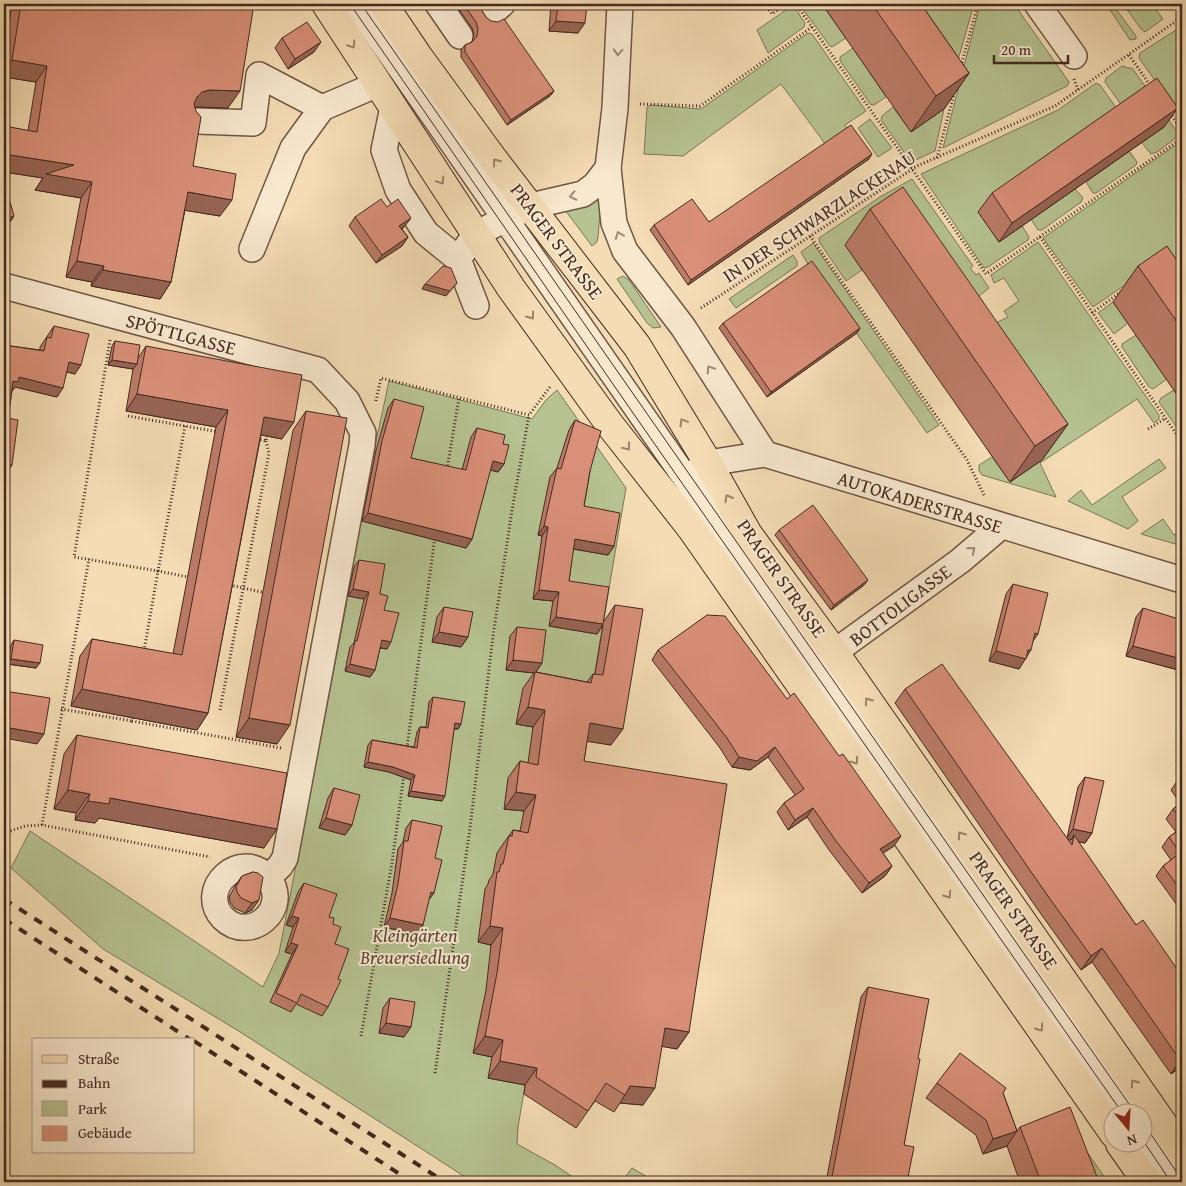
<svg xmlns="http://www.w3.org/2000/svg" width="1186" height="1186" font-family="'Gentium Book Plus',serif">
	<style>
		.green { fill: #b6c291; stroke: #7c7659 }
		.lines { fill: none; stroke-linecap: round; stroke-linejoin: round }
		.minor-casing { stroke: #6f5646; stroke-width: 28 }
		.major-casing { stroke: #432a21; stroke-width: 30 }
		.path { stroke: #432a21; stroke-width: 3; stroke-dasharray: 1 2.5; stroke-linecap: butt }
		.minor { stroke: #f8e8ce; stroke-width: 25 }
		.major { stroke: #f4dcb4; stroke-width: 28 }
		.tram { stroke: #432a21; stroke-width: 1 }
		.rail { stroke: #432a21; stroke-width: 4; stroke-dasharray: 9 9; stroke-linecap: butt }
		.wall { fill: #bb7b67; stroke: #432a21 }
		.shaded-wall { fill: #986454; stroke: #432a21 }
		.building { fill: #d98f78; stroke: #432a21 }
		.oneway { stroke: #9c836a }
		.oneway2 { stroke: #9e8978 }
		.labels { text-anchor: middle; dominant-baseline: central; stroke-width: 4; stroke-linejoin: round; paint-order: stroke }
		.street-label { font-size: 19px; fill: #432a21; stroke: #f8e8ce }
		.park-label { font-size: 19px; font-style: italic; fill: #5a4837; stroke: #f8e8ce }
	</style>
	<rect width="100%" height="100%" fill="#f4dcb4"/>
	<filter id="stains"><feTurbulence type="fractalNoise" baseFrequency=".004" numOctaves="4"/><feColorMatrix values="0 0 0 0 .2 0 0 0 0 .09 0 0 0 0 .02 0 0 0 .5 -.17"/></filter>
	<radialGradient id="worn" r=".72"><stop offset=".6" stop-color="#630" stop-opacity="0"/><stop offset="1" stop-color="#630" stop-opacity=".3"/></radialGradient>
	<g class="green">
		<path d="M799,4h23l24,34 -14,9 -2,-1z"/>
		<path d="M871,4h103l-30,105 -9,42 -24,11 -30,-42 1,-4 11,-9 18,25z"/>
		<path d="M980,4h34l55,78 -2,4 -124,62z"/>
		<path d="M1106,4h6l24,32v3l-6,1z"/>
		<path d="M1123,4h29l11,15 -18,13 -4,-3z"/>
		<path d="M793,5l12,18 -1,4 -36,26 -11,-23z"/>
		<path d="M1176,30l6,10v5l-6,5 6,8v61l-43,-61 1,-5z"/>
		<path d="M808,33l4,1 54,77 -21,14 3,5 -22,15 -45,-61 -98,72 -39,-2 3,-47 4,-2 50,4z"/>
		<path d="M853,48l33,49 -12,8h-3l-31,-44v-4z"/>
		<path d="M1122,66l11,3 45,64 -1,4 -20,15 -6,2 -9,-11 -17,-33 -20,-28 1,-4z"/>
		<path d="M1096,83l4,2 20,28 -142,99 21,30 23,-16 7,11 -1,3 -40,27 -4,1 -63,-94 137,-64z"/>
		<path d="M870,119l22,29 -14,9 -20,-29z"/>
		<path d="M1177,144h5v114l-20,15 -25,1 -10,6 1,3 -35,24 -50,-69z"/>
		<path d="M1129,151l8,11 -1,3 -40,28h-3l-7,-11z"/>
		<path d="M912,179l61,87 -3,2 6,7 3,-2 10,15 -10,8 17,27 12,-6 -4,-6 15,-10 -15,-23 -10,5 -3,-8 47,-33 121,173v4l-5,4 -17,-24 -97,64 16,34 -74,-22 -3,-4v-6l13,-8 18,25 32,-23 -197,-214 17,25 -16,11 -26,-38 -1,-5 61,-41z"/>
		<path d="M1075,189l8,9 -2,4 -39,28h-4l-7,-11z"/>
		<path d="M598,198l3,4 -3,35 -1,5 -5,4 -27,-36 16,-3z"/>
		<path d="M813,243l126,182 -12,8 -118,-167 -8,-14z"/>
		<path d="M793,255l4,6v5l-61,42 -7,-9z"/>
		<path d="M623,276l6,4 32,47 -8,1 -6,-5 -30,-44z"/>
		<path d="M1113,302l15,21 -14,11 -16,-21z"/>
		<path d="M1136,335l31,44 -14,10 -4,-2 -27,-40v-3z"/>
		<path d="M389,381l143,38 14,-19 11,-10 69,98 -108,639 -1,17 38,21 25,17h-107l-236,-152 -134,-81 -92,-81 19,-37 233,156 16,-34 67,-346 11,-77z"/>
		<path d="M1174,390l8,12v33l-23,-33 2,-4z"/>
		<path d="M1159,459l7,9 -44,29 16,24 -10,8 -60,-28 13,-11 11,15z"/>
		<path d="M1163,519l11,16 8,-6v17l-41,-12z"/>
		<path d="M1082,1145l26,37h-14z"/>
		<path d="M632,1168l24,14h-34z"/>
	</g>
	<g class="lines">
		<defs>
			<g id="minor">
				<path d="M356,4l376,541 398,569"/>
				<path d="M438,4l22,32"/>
				<path d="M1037,4l37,52"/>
				<path d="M492,13l10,-9"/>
				<path d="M393,107l-9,43 14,40 28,43 32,26"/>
				<path d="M197,121l56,2 6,-48 63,33"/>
				<path d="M608,168l6,55 11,28 58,76 82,127"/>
				<path d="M252,249l41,-101 29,-40 56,-24"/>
				<path d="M4,286l314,84 29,31 16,32 -1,12 -77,413 -5,8 -12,12c24,30 -18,67 -45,40 -27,-29 18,-71 45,-40"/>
				<path d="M476,306l-18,-47 18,-25 55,-28 52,-12 12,-9 13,-17 7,-60 5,-104"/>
				<path d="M692,474l16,-11 57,-9 417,126"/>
				<path d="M818,664l142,-103 40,-34"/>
				<path d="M1144,1133l34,49"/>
			</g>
			<g id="major">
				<path d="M326,4l185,284 99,137 81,103 423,606"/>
				<path d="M383,4l35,52 76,104 143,186 71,117 40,71 87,119 347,498"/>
				<path d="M1120,1144l27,38"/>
			</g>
		</defs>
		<use href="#minor" class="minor-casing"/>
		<use href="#major" class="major-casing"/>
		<g class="path">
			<path d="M740,4l3,2 4,-2"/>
			<path d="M765,4l7,10 15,-10"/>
			<path d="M796,4l190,270 196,-136"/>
			<path d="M1129,55l21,30"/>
			<path d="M961,66l17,-62"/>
			<path d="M1074,79l4,11"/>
			<path d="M640,104l60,2 112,-79"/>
			<path d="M1170,113l12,18"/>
			<path d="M937,158l17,-64"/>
			<path d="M810,236l157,224 17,35"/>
			<path d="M1040,237l142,205"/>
			<path d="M701,308l216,-142 138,-60 127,-89"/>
			<path d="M1092,313l30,-22"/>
			<path d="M110,340l-36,217 84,14 -14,80"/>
			<path d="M376,401l5,-23 148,37 21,-28"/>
			<path d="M128,416l91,16"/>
			<path d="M185,426l-27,145 30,6"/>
			<path d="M1148,429l18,-11"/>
			<path d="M257,439l9,2 1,-5"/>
			<path d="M447,469l12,-71"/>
			<path d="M230,585l32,7"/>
			<path d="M61,709l71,12"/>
			<path d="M220,710l49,-257 -3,-12"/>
			<path d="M133,714l-1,7 149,27"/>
			<path d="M407,748l28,-212"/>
			<path d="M42,825l47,-266"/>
			<path d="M4,833l21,-7 17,-1 168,32"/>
			<path d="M361,1036l31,-173 12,-89"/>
			<path d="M435,1073l35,-245 23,-192 19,-126 17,-95"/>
		</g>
		<use href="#minor" class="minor"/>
		<use href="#major" class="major"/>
		<g class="tram">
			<path d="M350,4l283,409 490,701"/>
			<path d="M361,4l775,1110"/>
			<path d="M1144,1124l38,56"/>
			<path d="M1144,1142l27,40"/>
		</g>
		<g class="rail">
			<path d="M4,899l441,283"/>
			<path d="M4,919l187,121"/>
			<path d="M194,1041l218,141"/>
		</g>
	</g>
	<g class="wall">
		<path d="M12,4h242l-26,104 -30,-1h-3l-2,59 27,50 -35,-6 -14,72 -11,17 -69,-13 1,-4 -26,-5 15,-79 -46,-8 8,-12 -39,-6v-46l24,5 8,-49 -32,-5v-22z"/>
		<path d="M455,4h27v7l4,6 68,74 -4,5 -43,29 -46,-68v-7l4,-5 7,-3 2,-8 -2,-6z"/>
		<path d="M551,4h36l-9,29 -29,-2z"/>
		<path d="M822,4h99l48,69 -25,36 -33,23z"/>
		<path d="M282,38l32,14 -26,17 -13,-21z"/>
		<path d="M1164,127l-165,115 -21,-30 14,-19z"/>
		<path d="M869,159l-181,126 -38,-55 4,-5 55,-3z"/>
		<path d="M387,207l18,19 -3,3 6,8 -6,9 -26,17 -27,-37 6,-9z"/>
		<path d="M870,209l198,215 -26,36 -32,22 -165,-237z"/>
		<path d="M1138,266l44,2v134l-69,-100z"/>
		<path d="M723,323l137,5 -3,5 -90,64 -48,-69z"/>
		<path d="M54,326l21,48 -8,-2 -10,25 -42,-10 -3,4 -4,27 -2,56h-2v-129l36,5v-3z"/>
		<path d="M115,341l23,17 8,-12 136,93 -21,-4 -53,278 -11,17 -126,-24 9,-50 12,-17 81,15 43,-227 -90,-16 7,-42 -25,-4 4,-19z"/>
		<path d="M394,399l17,59 51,12 9,-33 6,-9 26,16 1,20 -6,8 -8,-2 -18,69 -6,9 -104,-27 14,-71 12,-42z"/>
		<path d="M306,411l-29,333 -41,-7 57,-307z"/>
		<path d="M575,420l15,51 -6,35 30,40 -6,9 -35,-6 -4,32 35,40 11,-16 -4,140 -24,-4 -3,20 105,271 -12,17 -15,-3 -19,59 -23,-2 -6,9 -19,-11 -19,27 -52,-34 1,-9 -37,-7 4,-21 -19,-4 13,-63 5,-45 -13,-3 7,-53 3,-5 1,-4 4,-6 4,-21 4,-6 12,-17 7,1 4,-20 -20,-2 4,-31 12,-17 8,2 5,-36 -17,-3 7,-36 11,-15 -28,-3 4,-34 7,-9 25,36 -6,9 51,10 6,-8h2l8,-49 -6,9 -48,-8 4,-25 -20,-2 9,-63 -4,-1 12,-58 7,-9 12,-38z"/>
		<path d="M779,530l85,55 -33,25 -56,-75z"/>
		<path d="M359,560l21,34 4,16 3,39 -7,-1 -5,22 -5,7 -25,-6 5,-24 4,-4 10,-44 -16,-3 6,-29z"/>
		<path d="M1013,584l20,57 -7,16 -7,12 -30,-8 17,-67z"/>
		<path d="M444,607l24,30 -7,10 -29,-5 5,-25z"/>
		<path d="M1143,608l33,48 6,15 -56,-15 10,-39z"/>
		<path d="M14,640l22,28 -29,-4 4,-19z"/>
		<path d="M658,650l236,196 -11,7 9,13 -7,10 -23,17 -33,-43 -22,-33 -19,13 -11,-18 7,-9 11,-8 -27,-38 -18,13 -18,-3 -12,-19 -68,-88z"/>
		<path d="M905,689l162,149 11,-51 7,-10 7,56 -7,10 -7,-1 58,83 46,141 -11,8 -79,-112 -11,8 -45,-63 -141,-204z"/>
		<path d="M433,697l28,27 -3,5h-4l-12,72 -34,-5 3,-16 -22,-8 -25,-5 4,-22 4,-5 42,7 3,-15 3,-5h6l3,-25z"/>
		<path d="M77,735l187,113 -165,-30 -4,5 -20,-3 1,-7 -22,-4 10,-55z"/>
		<path d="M1182,753v16l-6,-8z"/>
		<path d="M1182,777v135l-26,-36 7,-10 8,-6 -9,-13 7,-10 7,-5 -10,-13 7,-10 7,-6 -9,-13 7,-10z"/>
		<path d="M334,788l18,37 -7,10 -26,-7 9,-30z"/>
		<path d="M412,820l23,38 -12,67 -6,9 -33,-7 8,-34 6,-44 5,-7 3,-14z"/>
		<path d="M253,872l-1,38 -7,3 -11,-5 -4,-6 -1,-5 6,-11 7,-10z"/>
		<path d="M304,883l25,34 4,7 2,20 -7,63 -6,9 -26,-12 -5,8 -21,-10 22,-48 -7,-2 8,-25 -7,-2 12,-33z"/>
		<path d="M868,987l50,72 -14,86 3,37h-81l35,-185z"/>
		<path d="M390,998l14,39 -25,-4 4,-25z"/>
		<path d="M937,1083l66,10 14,38 3,-4 79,55h-79l-13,-36 -24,8 -7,-19 -50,-37z"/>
	</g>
	<g class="shaded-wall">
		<path d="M556,21l29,2 -7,10 -29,-2z"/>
		<path d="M321,42l-7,10 -26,17 7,-10z"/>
		<path d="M12,60l35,6 -11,16 -32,-5v-6z"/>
		<path d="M969,73l-25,36 -33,23 25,-36z"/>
		<path d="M209,90l31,1 -12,17 -30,-1 -7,1 6,-11 5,-5z"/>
		<path d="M554,91l-4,5 -43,29 4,-5z"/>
		<path d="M1178,108l-14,19 -165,115 13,-19z"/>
		<path d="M4,154l70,11 18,17 -11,16 -46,-8 8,-12 -39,-6z"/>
		<path d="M872,154l-3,5 -181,126 3,-5z"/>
		<path d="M188,192l44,8 -12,16 -44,-7z"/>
		<path d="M14,216l-3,5 -7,3v-4z"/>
		<path d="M411,218l-6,8 -11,8 5,-8z"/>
		<path d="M408,237l-6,9 -26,17 6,-8z"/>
		<path d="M77,261l27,5 -12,16 -26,-5z"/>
		<path d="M103,270l68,12 -11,17 -69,-13z"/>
		<path d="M457,283l-11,13 -24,-7 3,-5z"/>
		<path d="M860,328l-3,5 -90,64 4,-5z"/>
		<path d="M112,360l25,4 -4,5 -25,-4z"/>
		<path d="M69,362l12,3 -6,9 -12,-3z"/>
		<path d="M19,377l44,11 -6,9 -42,-10 -3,4 1,-10z"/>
		<path d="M137,394l91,16 -12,17 -90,-16z"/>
		<path d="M264,417l30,5 -12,17 -30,-6z"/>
		<path d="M1068,424l-26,36 -32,22 25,-36z"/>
		<path d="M493,461l11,3 -6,8 -11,-3z"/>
		<path d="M4,464l8,1 -6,9h-2z"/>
		<path d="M368,513l104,26 -6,9 -104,-27z"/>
		<path d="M544,526l4,1 -6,9 -4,-1z"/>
		<path d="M575,539l39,7 -6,9 -40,-7z"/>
		<path d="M868,580l-4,5 -33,25 3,-5z"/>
		<path d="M353,589l16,3 -5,7 -16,-3z"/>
		<path d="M539,590l20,2 -6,9 -20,-2z"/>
		<path d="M556,617l47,7 -6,10 -48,-8z"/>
		<path d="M439,632l29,5 -7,10 -29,-5z"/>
		<path d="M1035,633l3,1 -7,10z"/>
		<path d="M382,640l9,2 -4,7 -10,-2z"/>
		<path d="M1133,646l49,13v12l-56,-15z"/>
		<path d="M1028,650h3l-12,19 -30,-8 7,-10z"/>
		<path d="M11,659l29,4 -4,5 -29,-4z"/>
		<path d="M513,660l29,3 -7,10 -29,-3z"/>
		<path d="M350,664l25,6 -5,7 -25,-6z"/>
		<path d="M82,689l126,24 -11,17 -126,-24z"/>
		<path d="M528,707l17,3 -12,17 -17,-3z"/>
		<path d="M249,718l41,7 -13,19 -41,-7z"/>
		<path d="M455,723l6,1 -3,5 -6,-1z"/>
		<path d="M590,723l33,6 -12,16 -33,-5z"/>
		<path d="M4,727l40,7 -7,10 -33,-6z"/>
		<path d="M775,747l-7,10 -18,13 -18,-3 7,-10z"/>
		<path d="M368,762l25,5 22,8 -4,5 -22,-8 -25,-5z"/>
		<path d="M68,790l22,4 -14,19 -22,-4z"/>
		<path d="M411,791l34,5 -3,5 -34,-5z"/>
		<path d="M516,792l20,3 -12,16 -20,-2z"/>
		<path d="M110,798l167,31 -13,19 -165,-30 -4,5 -20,-3 13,-19z"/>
		<path d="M813,808l-6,9 -19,13 7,-10z"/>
		<path d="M326,818l26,7 -7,10 -26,-7z"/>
		<path d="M1073,829l19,4 -7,10 -12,-2 1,-6 -3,5 -5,-1z"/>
		<path d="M901,836l-7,10 -20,13 6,-10z"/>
		<path d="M892,866l-7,10 -23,17 7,-10z"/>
		<path d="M431,892l3,1 -6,8z"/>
		<path d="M259,900l-7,10 -7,3 7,-10z"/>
		<path d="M292,916l7,2 -6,9 -7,-2z"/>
		<path d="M390,918l33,7 -6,9 -33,-7z"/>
		<path d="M490,926l13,2 -12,17 -13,-3z"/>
		<path d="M291,943l7,2 -6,9 -7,-2z"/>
		<path d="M1102,948l-10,14 -11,8 10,-14z"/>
		<path d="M386,1023l25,4 -7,10 -25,-4z"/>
		<path d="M665,1028l24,4 -12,17 -24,-4z"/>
		<path d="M485,1036l18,4 -11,17 -19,-4z"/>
		<path d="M1182,1059v7l-11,8 9,-14z"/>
		<path d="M500,1061l37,7 -12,17 -37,-7z"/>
		<path d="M630,1086l25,2 -12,17 -23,-2z"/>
		<path d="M1017,1131l-10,15 -24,8 10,-15z"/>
	</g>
	<g class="building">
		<path d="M21,4h233l-14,87 -31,-1 -7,2 -5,5 -3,7 2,7 5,6 -8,49 43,8 -4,26 -44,-8 -17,90 -68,-12 1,-4 -27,-5 15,-79 -46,-8 28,-9 -70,-11v-28l33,6 10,-66 -35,-6z"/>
		<path d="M463,4h19v7l4,6 5,4 7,1 6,-3 50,72 -43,29 -46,-68v-7l7,-3 5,-6 1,-7 -2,-7z"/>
		<path d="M558,4h29l-2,19 -29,-2z"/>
		<path d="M872,4h49l48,69 -33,23z"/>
		<path d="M307,22l14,20 -26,17 -13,-21z"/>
		<path d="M1157,78l21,30 -166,115 -20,-30z"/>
		<path d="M851,125l21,29 -181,126 -37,-55 38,-26 17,23z"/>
		<path d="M903,187l165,237 -33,22 -165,-237z"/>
		<path d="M8,195l6,21 -10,4v-23z"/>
		<path d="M381,199l6,8 11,-8 13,19 -12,8 9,11 -26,18 -27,-38z"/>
		<path d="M1167,246l15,22v61l-44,-63z"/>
		<path d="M812,261l48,67 -89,64 -48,-69z"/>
		<path d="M443,266l8,2 6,15 -7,8 -25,-7z"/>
		<path d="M54,326l35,8 -8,31 -12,-3 -6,26 -44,-11 -1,5 -5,-1 -5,37 10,2 -6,45 -8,-1v-119l40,6 3,-14 4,1z"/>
		<path d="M115,341l25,4 -3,19 -25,-4z"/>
		<path d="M146,346l156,29 -8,47 -30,-5 -56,296 -126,-24 10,-50 90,16 46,-245 -91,-16z"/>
		<path d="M394,399l30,8 -13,51 55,12 11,-42 28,7 -2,9 6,1 -5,19 -11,-3 -21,78 -104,-26 14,-72z"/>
		<path d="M306,411l41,7 -57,307 -41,-7z"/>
		<path d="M575,420l26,11 -11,40 -6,35 36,7 -6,33 -39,-7 -6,42 40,6 -6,37 -47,-7 3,-25 -20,-2 9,-63 -4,-1 13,-58 4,1z"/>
		<path d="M813,505l55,75 -34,25 -55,-75z"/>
		<path d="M359,560l26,4 -5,30 8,2 -4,14 15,3 -8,29 -9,-2 -7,30 -25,-6 5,-23h2l12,-49 -16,-3z"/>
		<path d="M1013,584l35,9 -10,41 -3,-1 -4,17h-3l-2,9 -30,-8z"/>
		<path d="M615,605l28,4 -20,120 -33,-6 -6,38 143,23 -38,248 -24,-4 -10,60 -25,-2 -5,9 -19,-12 -18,28 -52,-34 1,-9 -37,-7 3,-21 -18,-4 12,-63 6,-45 -13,-2 7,-54h2l2,-8h2l6,-28h3l1,-6 15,3 8,-38 -20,-3 4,-31 18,4 7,-55 -17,-3 7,-35 56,11 2,-9 10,1z"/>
		<path d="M444,607l29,5 -5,25 -29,-5z"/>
		<path d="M1143,608l39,12v8l-6,28 6,-5v8l-49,-13z"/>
		<path d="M707,615l18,1 62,83 7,-6 45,63 4,-2 58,82 -21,13 12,17 -23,17 -33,-42 -23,-33 -18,12 -11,-17 20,-14 -29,-42 -18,14 -18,-4 -12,-19 -69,-88z"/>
		<path d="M517,627l29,3 -4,33 -29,-3z"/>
		<path d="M14,640l29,5 -3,18 -29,-4z"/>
		<path d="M942,664l130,181 2,-10 62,90 7,-5 39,56v83l-2,1 -78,-112 -11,8 -46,-64 -140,-203z"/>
		<path d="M4,691l46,7 -6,36 -40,-7z"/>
		<path d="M433,697l32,5 -4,22 -6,-1 -10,73 -34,-5 4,-16 -22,-8 -25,-5 4,-22 45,8 3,-21 8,1z"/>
		<path d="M77,735l210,38 -10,56 -167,-31 -1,6 -21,-3 2,-7 -22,-4z"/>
		<path d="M1085,777l19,4 -12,52 -19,-4z"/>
		<path d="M1182,777v9l-4,-6z"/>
		<path d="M334,788l26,7 -8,30 -26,-7z"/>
		<path d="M1182,802v19l-9,-12z"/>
		<path d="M412,820l30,6 -7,32 7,2 -8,33 -3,-1 -8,33 -33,-7 8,-34 6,-43h4z"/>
		<path d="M1182,828v64l-19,-26 17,-13 -11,-16z"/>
		<path d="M253,872l5,1 5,4 -4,23 -7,3 -11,-5 -4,-6 -1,-5 6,-11z"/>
		<path d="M304,883l33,11 -8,23 5,1 -1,6 8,3 -6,17 14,5 -11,30 3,1 -13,27 -27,-13 -4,9 -21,-10 22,-48 -7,-2 8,-25 -7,-2z"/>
		<path d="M868,987l61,12 -11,60h2l-16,86 10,2 -7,35h-76z"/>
		<path d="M390,998l25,4 -4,25 -25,-4z"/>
		<path d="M960,1053l46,35 -3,5 14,38 -24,8 -7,-19 -49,-37z"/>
		<path d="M1070,1107l29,75h-58l-21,-55z"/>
	</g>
	<defs><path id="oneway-chevron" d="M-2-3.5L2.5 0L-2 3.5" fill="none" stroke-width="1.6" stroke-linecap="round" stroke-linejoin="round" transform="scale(1.25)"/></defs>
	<g class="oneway">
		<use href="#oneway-chevron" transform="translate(352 45) rotate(57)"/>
		<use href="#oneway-chevron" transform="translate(496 162) rotate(-128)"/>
		<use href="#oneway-chevron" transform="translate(441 181) rotate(57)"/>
		<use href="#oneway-chevron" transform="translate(531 316) rotate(54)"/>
		<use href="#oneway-chevron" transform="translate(683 422) rotate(-121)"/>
		<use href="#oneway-chevron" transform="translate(627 447) rotate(52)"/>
		<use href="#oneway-chevron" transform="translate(728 498) rotate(-120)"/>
		<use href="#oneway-chevron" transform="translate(868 701) rotate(-125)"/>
		<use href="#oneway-chevron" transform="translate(855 761) rotate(55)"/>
		<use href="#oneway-chevron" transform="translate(961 835) rotate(-125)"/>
		<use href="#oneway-chevron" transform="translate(948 895) rotate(55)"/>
		<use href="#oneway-chevron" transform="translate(1040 1028) rotate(55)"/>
		<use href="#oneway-chevron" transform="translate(1134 1083) rotate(-125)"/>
	</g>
	<g class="oneway2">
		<use href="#oneway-chevron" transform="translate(618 52) rotate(93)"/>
		<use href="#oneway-chevron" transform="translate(573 196) rotate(168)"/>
		<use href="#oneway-chevron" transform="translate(619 235) rotate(-111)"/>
		<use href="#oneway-chevron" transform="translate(710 369) rotate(-123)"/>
		<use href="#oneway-chevron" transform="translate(972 550) rotate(-40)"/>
	</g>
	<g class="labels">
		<g class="street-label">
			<text transform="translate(819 216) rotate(-33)">IN DER SCHWARZLACKENAU</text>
			<text transform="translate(557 241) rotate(53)">PRAGER STRASSE</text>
			<text transform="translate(181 334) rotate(15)">SPÖTTLGASSE</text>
			<text transform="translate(920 502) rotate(17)">AUTOKADERSTRASSE</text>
			<text transform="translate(782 578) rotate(55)">PRAGER STRASSE</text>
			<text transform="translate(900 605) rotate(-37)">BOTTOLIGASSE</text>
			<text transform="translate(1014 910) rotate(55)">PRAGER STRASSE</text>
		</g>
		<g class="park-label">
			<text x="415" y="935">Kleingärten<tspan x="415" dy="22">Breuersiedlung</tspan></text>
		</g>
	</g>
	<rect width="1186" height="1186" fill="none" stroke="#f4dcb4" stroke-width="20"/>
	<rect x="5" y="5" width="1176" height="1176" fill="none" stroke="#432a21" stroke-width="2.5"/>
	<rect x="10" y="10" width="1166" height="1166" fill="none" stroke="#432a21"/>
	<rect x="32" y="1038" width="162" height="115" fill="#f8e8ce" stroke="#b09c89"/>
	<rect x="42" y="1055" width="25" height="8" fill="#f4dcb4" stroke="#b09c89"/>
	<text x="78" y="1064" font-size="15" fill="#432a21">Straße</text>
	<rect x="42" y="1080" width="25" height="8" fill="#432a21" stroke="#b09c89"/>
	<text x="78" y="1088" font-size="15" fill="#432a21">Bahn</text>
	<rect x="42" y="1101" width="25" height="15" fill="#b6c291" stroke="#b09c89"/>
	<text x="78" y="1114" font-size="15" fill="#432a21">Park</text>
	<rect x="42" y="1126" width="25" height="15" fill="#d98f78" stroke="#b09c89"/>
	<text x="78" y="1138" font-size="15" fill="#432a21">Gebäude</text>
	<g transform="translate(1128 1128) rotate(162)"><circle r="24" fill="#f8e8ce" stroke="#b09c89"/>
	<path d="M0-4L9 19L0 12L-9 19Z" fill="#8f2418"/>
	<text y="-8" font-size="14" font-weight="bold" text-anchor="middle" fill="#432a21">N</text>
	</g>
	<path d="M994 55v8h74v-8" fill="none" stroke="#432a21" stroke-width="2.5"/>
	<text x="1001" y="55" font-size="15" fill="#432a21" stroke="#f8e8ce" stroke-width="4" paint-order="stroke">20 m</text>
	<rect width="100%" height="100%" filter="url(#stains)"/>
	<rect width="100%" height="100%" fill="url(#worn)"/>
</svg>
